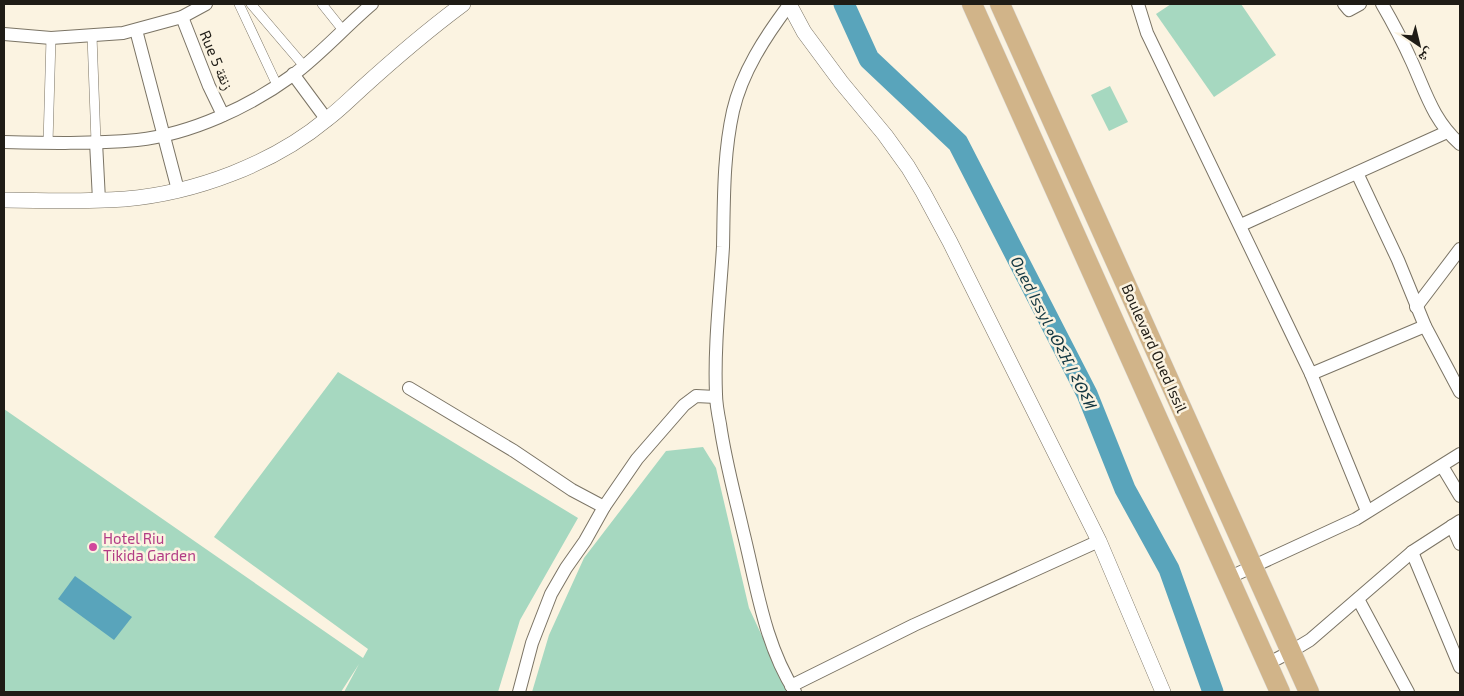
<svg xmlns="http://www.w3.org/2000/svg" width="1464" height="696" font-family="'Exo 2','Noto Naskh Arabic','Noto Sans Tifinagh',sans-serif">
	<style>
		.green { fill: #a6d8c0 }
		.water { fill: #59a4bb }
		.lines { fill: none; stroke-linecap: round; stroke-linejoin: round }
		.river { stroke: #59a4bb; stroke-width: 21 }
		.pedestrian-casing { stroke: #7b7465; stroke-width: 10 }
		.minor-casing { stroke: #7b7465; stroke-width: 14 }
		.tertiary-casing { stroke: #7b7465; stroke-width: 16 }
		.primary-casing { stroke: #dbdbda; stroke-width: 21 }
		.pedestrian { stroke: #fff; stroke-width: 9 }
		.minor { stroke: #fff; stroke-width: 12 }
		.tertiary { stroke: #fff; stroke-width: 15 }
		.primary { stroke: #d1b489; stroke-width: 20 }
		.hotel-dot { fill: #d1479c; stroke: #fbf3e1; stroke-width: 2 }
		.labels { text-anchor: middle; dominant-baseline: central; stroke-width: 5; stroke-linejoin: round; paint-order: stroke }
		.street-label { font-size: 15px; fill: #1f1c16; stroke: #fbf3e1 }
		.hotel-label { font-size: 15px; fill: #b23c85; stroke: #fbf3e1; text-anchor: start }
		.water-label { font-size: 16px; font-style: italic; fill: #133742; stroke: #fbf3e1 }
	</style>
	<rect width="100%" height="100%" fill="#fbf3e1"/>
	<g class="green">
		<path d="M1171,4h70l35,51 -62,42 -58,-83z"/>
		<path d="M1110,86l18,36 -19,9 -18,-36z"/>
		<path d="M338,372l240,146 -58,102 -22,72h-154l15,-28 -18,28h-337v-283l359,249 5,-9 -154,-112z"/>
		<path d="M703,447l13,21 33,140 39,84h-256l17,-57 35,-77 82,-107z"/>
	</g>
	<path class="water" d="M75,576l57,41 -18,23 -56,-41z"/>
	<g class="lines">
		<path class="river" d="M844,4l25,55 89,84 129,251 38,95 44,80 44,123"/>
		<defs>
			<g id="pedestrian">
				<path d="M239,4l38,81"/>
				<path d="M251,4l53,62"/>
				<path d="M322,4l20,25"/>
				<path d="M92,36l4,106"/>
				<path d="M48,143l3,-105"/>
			</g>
			<g id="minor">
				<path d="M1138,4l9,29 164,341 56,137"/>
				<path d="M1344,4l5,6 11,-6"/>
				<path d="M1382,4c11,19 21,38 30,58 14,31 21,58 48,82"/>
				<path d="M789,5c-24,32 -47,67 -56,106 -10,45 -9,91 -10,136 -3,49 -9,98 -7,147 0,10 2,20 4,30 5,36 15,72 23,107 14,56 21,112 52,161"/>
				<path d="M182,17l27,69 14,29"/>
				<path d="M136,30l42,160"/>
				<path d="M4,34l47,4 72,-5 59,-16 24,-13"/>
				<path d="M293,74l34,46"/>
				<path d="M4,142c44,1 89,2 133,-2 54,-6 112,-33 156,-65 27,-20 53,-49 79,-71"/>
				<path d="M96,142l3,58"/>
				<path d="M1357,173l41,87 27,66 35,66"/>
				<path d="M1241,225l206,-93"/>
				<path d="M1416,307l44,-58"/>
				<path d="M1311,374l114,-48"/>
				<path d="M409,388l105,63 58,39 32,17"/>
				<path d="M1442,466l18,30"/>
				<path d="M1452,526l8,18"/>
				<path d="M1412,552l48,115"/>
				<path d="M1228,578l128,-59 104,-65"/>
				<path d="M1358,599l50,93"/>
				<path d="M1267,664l23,-12 20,-12 102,-88 48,-31"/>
				<path d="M791,686l123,-61 185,-84"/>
				<path d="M519,692l13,-49 19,-49 15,-26 19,-27 19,-34 33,-48 47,-54 12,-9 20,1"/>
			</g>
			<g id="tertiary">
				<path d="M789,4l15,28 37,50 44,53 23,32 15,25 27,50 149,299 64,151"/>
				<path d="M4,200c40,1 81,2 121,-1 70,-6 148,-35 202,-80 12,-9 23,-20 34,-30 33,-30 67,-59 102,-85"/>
			</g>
			<g id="primary">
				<path d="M972,4l308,688"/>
				<path d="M1000,4l309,688"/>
			</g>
		</defs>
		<use href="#pedestrian" class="pedestrian-casing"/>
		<use href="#minor" class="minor-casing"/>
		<use href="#tertiary" class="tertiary-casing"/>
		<use href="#primary" class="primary-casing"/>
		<use href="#pedestrian" class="pedestrian"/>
		<use href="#minor" class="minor"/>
		<use href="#tertiary" class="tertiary"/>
		<use href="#primary" class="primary"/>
	</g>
	<circle class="hotel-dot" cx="93" cy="547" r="5"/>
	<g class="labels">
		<g class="street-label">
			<text transform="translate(217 60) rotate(67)">Rue 5 زنقة</text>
			<text transform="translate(1155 348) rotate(66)">Boulevard Oued Issil</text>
		</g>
		<g class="hotel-label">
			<text x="103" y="538">Hotel Riu<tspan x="103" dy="17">Tikida Garden</tspan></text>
		</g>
		<g class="water-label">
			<text transform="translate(1054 332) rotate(63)">Oued Issyl ⴰⵙⵉⴼ ⵏ ⵉⵙⵉⵍ</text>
		</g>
	</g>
	<rect width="1464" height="696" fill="none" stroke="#1f1c16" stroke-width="10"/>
	<g transform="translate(1419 45) rotate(145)" stroke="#fbf3e1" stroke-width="4" paint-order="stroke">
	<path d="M0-4L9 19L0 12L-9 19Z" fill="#1f1c16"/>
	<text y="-8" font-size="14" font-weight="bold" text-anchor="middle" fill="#1f1c16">ش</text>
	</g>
</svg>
